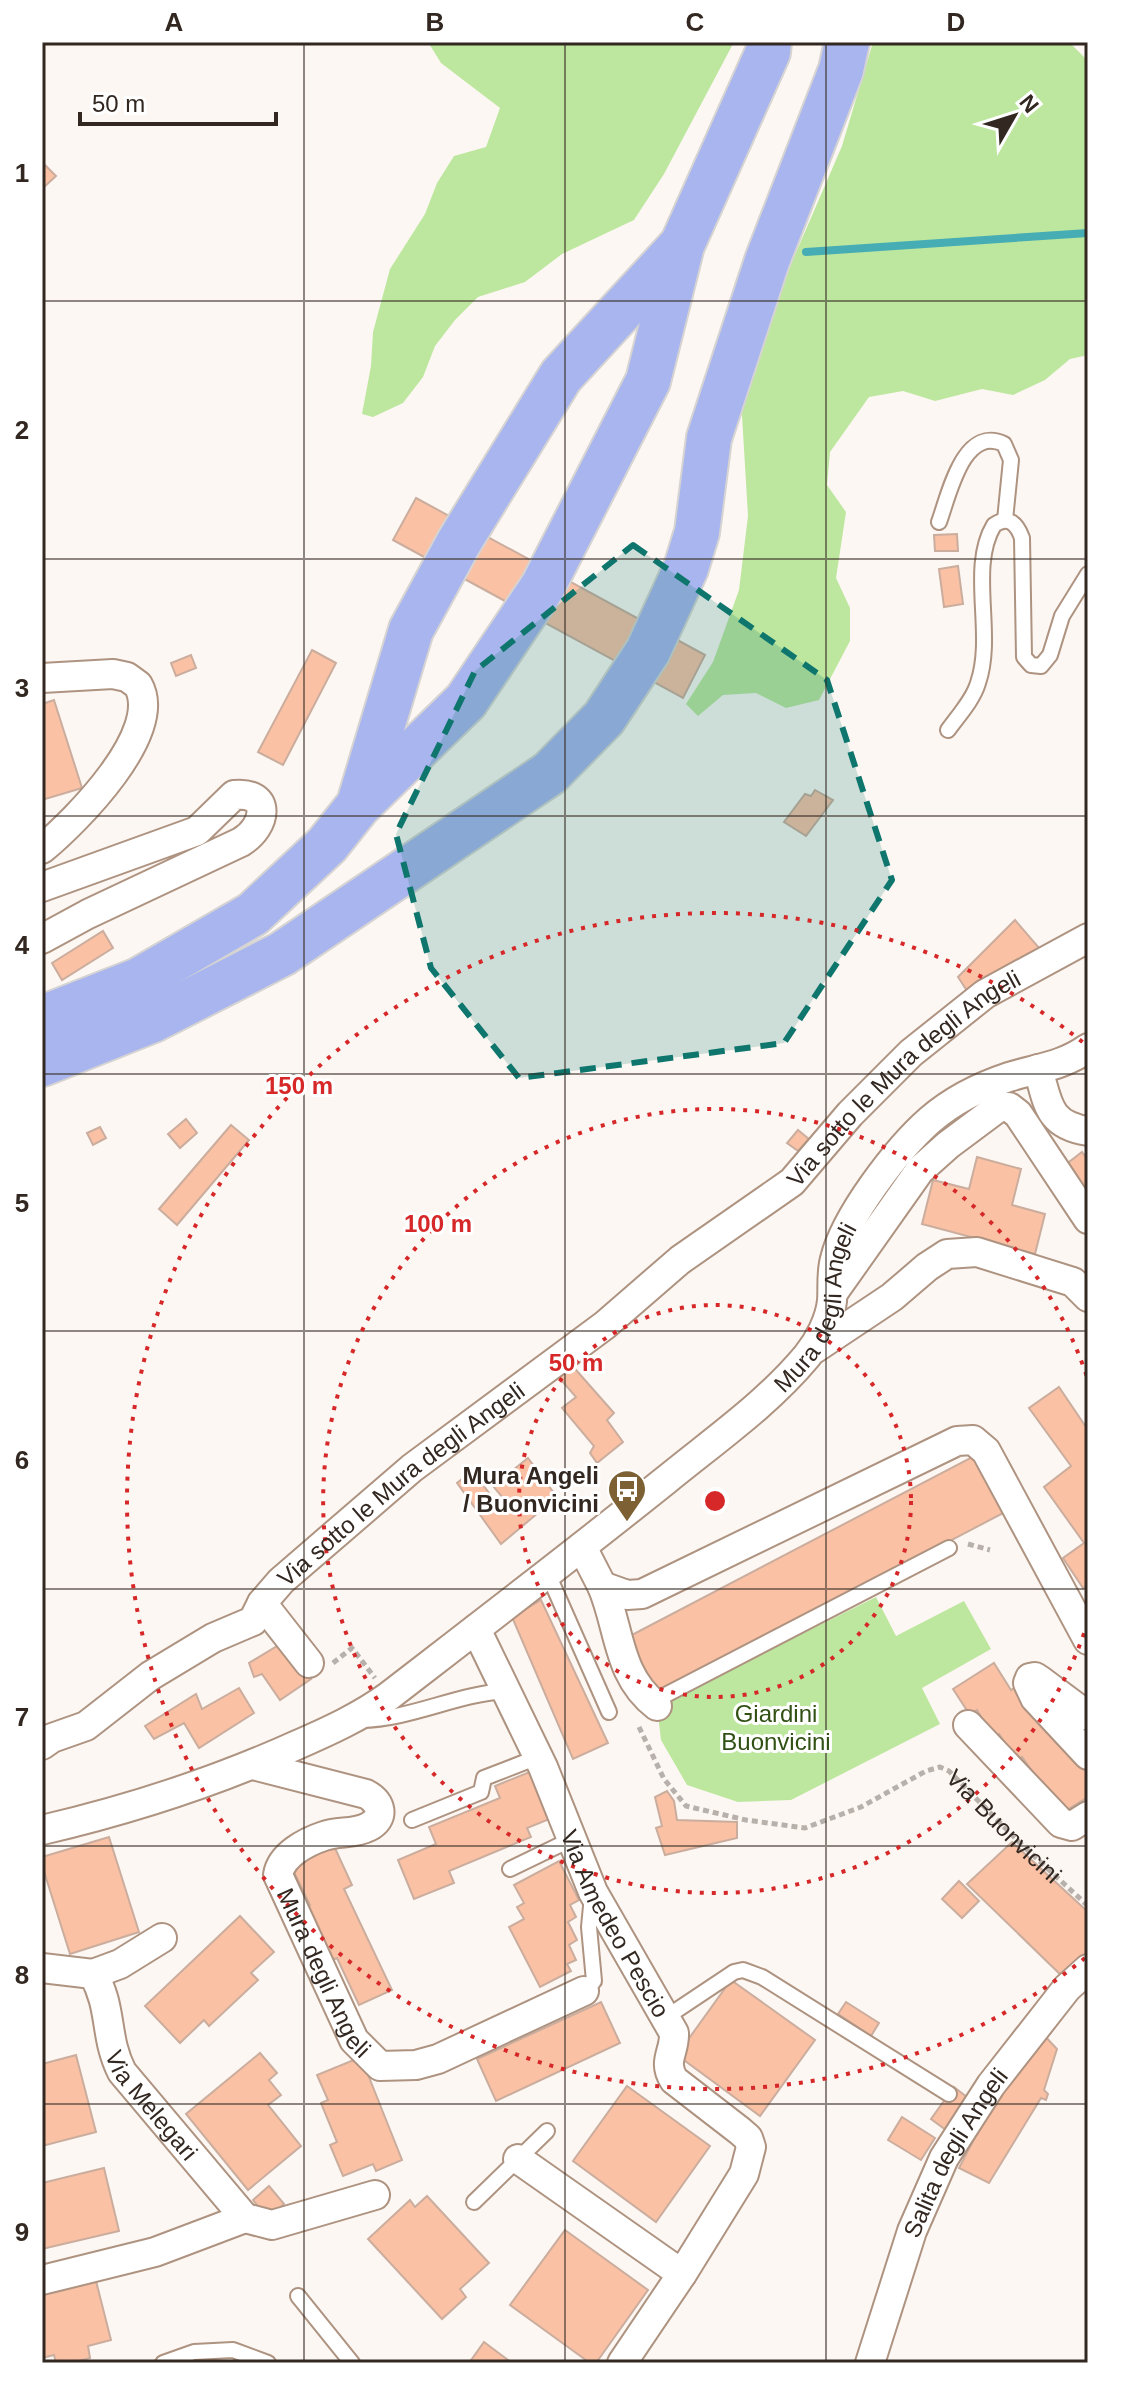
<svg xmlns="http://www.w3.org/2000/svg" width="1130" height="2405" font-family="Helvetica,sans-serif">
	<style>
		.green { fill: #bde79e }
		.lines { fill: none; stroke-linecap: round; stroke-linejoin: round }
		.stream { stroke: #46adb5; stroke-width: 8 }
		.building { fill: #fac1a5; stroke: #cbad9e; stroke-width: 2 }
		.service-casing { stroke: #ae9381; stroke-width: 18 }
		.minor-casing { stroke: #ae9381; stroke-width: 32 }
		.motorway-casing { stroke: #d6d4d3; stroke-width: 48 }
		.path { stroke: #b7b0ab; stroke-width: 5; stroke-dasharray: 6 4; stroke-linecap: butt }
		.service { stroke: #fff; stroke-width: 14 }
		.minor { stroke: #fff; stroke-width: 28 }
		.motorway { stroke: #a8b5ee; stroke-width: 44 }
		.marked { fill: #0f766e; fill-opacity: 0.2; stroke: #0f766e; stroke-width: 6; stroke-dasharray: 16 10; stroke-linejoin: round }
		.grid { fill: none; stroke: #332821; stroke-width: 2; stroke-opacity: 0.55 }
		.ring { fill: none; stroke: #d62828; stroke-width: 4; stroke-dasharray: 4 8 }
		.labels { text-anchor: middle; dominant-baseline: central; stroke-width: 6; stroke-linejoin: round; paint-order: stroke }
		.street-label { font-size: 24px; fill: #332821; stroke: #fff }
		.poi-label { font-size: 24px; font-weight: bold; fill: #332821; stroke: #fff; text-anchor: end }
		.park-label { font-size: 24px; fill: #315014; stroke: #fff }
		.centre { fill: #d62828; stroke: #fff; stroke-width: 4 }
		.ring-label { font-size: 24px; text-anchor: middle; font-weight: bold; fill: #d62828; stroke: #fff; stroke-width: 6; stroke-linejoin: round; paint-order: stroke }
		.neatline { fill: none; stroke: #332821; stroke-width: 3 }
		.grid-label { font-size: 26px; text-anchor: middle; font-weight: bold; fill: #332821 }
	</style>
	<rect width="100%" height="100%" fill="#fdf7f3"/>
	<g class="green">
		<path d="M428,42h306l-70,132 -30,46 -72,34 -37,28 -47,15 -23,23 -20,26 -12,31 -20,26 -30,14 -11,-3 9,-48 2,-34 17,-63 35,-55 12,-31 17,-27 32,-9 14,-39 -59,-45z"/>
		<path d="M873,42h196l19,19v294l-18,4 -25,21 -32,15 -31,-6 -47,12 -32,-10 -34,6 -39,55 -3,33 19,27 -10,66 14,30v33l-31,59 -33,8 -30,-15 -33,2 -25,21 -12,-12 27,-42 26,-72 9,-74 -8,-134 102,-236z"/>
		<path d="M876,1597l20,39 68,-35 27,48 -69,39 18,36 -149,76 -53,2 -51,-17 -26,-45 -4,-34z"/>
	</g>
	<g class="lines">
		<path class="stream" d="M806,252l282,-19"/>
	</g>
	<g class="building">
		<path d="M42,162l14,14 -14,13z"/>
		<path d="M416,498l289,157 -22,43 -290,-158z"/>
		<path d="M957,534l1,17h-23l-1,-16z"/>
		<path d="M958,566l5,38 -19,3 -5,-38z"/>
		<path d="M312,650l24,13 -53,102 -25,-13z"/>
		<path d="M191,655l5,13 -20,8 -5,-13z"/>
		<path d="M54,700l28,88 -40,12v-96z"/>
		<path d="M815,790l18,10 -27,36 -22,-14 21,-28 6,2z"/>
		<path d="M1015,920l25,29 -69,48 -13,-20z"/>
		<path d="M103,931l10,17 -51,32 -10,-17z"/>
		<path d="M186,1119l11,14 -17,15 -12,-14z"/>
		<path d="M231,1125l18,15 -72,85 -18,-16z"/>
		<path d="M100,1127l6,11 -13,7 -6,-12z"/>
		<path d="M798,1130l11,9 -11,12 -11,-8z"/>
		<path d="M1082,1152l6,8v51l-28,-42z"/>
		<path d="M977,1157l44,12 -9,36 33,9 -10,40 -113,-30 11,-44 36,9z"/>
		<path d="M569,1362l45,51 -7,7 16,22 -26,21 -7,-10 4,-7 -32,-38 14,-11 -20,-23z"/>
		<path d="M1059,1387l29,43v154l-5,4 -20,-30 21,-15 -40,-56 27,-21 -42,-58z"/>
		<path d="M978,1454l29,57 -349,183 -30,-57z"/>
		<path d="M528,1458l29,39 -56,47 -44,-61 15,-12 32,41 8,-3 -19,-23z"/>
		<path d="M541,1600l67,143 -35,16 -61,-142z"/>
		<path d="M282,1643l29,36 -31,21 -18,-26 -8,3 -5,-14z"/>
		<path d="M994,1663l17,27 6,-4 71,78v33l-26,16 -40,-56 -5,4 -18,-27 -6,3 -16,-27 -7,5 -17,-26z"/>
		<path d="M239,1688l15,25 -55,35 -15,-25 -30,16 -9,-13 51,-32 6,15z"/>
		<path d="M532,1771l20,47 -25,10 4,9 -82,34 5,12 -40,16 -16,-39 38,-16 -7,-17 71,-29 -5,-12z"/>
		<path d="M667,1791l7,10 3,19 60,2v16l-72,17 -9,-27 6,-2 -7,-29z"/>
		<path d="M109,1837l30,95 -69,22 -28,-89v-8z"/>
		<path d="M1012,1842l76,70v43l-24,23 -97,-94z"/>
		<path d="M334,1846l18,39 -8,4 48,101 -33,15 -22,-47 -12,5 -25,-54 10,-4 -19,-39z"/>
		<path d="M559,1861l20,39 -9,5 6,12 -8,5 9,18 -8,5 7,15 -9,4 4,7 -31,16 -31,-60 15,-8 -7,-12 7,-4 -10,-18z"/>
		<path d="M959,1881l20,20 -17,17 -20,-19z"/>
		<path d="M240,1916l34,36 -23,21 7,7 -49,46 -5,-6 -24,23 -35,-37z"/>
		<path d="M731,1980l84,60 -55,76 -83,-61z"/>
		<path d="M601,2002l19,41 -124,58 -19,-42z"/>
		<path d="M846,2002l33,21 -8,13 -33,-22z"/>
		<path d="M1043,2034l14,15 -13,41 4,4 -2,6 -5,-2 -52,85 -30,-15 26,-50z"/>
		<path d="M260,2053l17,20 -8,7 12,15 -13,10 33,41 -53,44 -62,-76z"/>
		<path d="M76,2055l20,77 -54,14v-82z"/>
		<path d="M361,2057l41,103 -26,11 -3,-7 -30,12 -13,-31 7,-3 -16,-39 7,-3 -11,-25z"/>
		<path d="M627,2086l83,60 -54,76 -83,-61z"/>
		<path d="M954,2087l18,14 -22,32 -19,-14z"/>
		<path d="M902,2117l33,21 -14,22 -33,-20z"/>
		<path d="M104,2168l15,63 -77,18v-66z"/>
		<path d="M269,2186l15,18 -16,14 -15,-18z"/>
		<path d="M427,2196l62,67 -29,26 6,8 -24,22 -74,-80 42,-39 5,7z"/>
		<path d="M565,2230l83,60 -52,73h-6l-80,-58z"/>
		<path d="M96,2281l15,59 -23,6 2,12 -19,5h-15l-2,-8 -12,3v-64z"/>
		<path d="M484,2342l28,21h-43z"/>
	</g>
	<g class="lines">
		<defs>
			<g id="service">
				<path d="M939,522c10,-27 24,-97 65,-78l7,16 -6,60"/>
				<path d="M948,730c10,-14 25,-30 30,-47 17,-49 -10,-115 16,-158 15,-10 23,-1 28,13l2,119 7,8 10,1 9,-11 12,-39 26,-42"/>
				<path d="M548,1574l61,138"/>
				<path d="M652,1702l297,-154"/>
				<path d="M361,1720c51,-1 95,-26 145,-29"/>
				<path d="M412,1820l69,-28 3,-14 54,-21"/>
				<path d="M510,1869l62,-30"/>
				<path d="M584,1991l10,-10 -5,-54 3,-31"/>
				<path d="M665,2018l69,-46 9,-2 19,7 187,117"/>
				<path d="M474,2202l73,-71"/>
				<path d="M298,2296l54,67"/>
				<path d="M163,2363l31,-11 39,-2 35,13"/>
			</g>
			<g id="minor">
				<path d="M42,678l71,-4 14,3 11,8c27,47 -62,136 -96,164"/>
				<path d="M42,887l155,-56 37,-36c38,-4 33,31 7,47l-153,72 -46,25"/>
				<path d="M1038,1069c10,33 9,56 50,62"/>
				<path d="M833,1293l87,-123 28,-25 51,-38h10l9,7 70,105"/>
				<path d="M814,1349l78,-52 35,-30 20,-13 30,-2 96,30 15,15"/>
				<path d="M582,1547l20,39 25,9 15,-1 315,-153 16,-1 13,11 102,189"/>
				<path d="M602,1586c18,42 15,90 55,120"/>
				<path d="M262,1603l47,60"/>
				<path id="s2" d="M476,1629l67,138 50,125 81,141c1,19 -12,28 0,47l66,51 8,7 3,9 -7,27 -62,100 -60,89"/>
				<path d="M1088,1716l-47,-35 -6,-4 -5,1 -2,5 7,15 53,57"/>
				<path d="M968,1725l93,98 11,3 16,-10"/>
				<path id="s3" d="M42,1745l10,-7 34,-12 64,-50 63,-38 40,-17 9,-18 19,-22 131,-113 193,-143 75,-65 112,-78 58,-68 61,-61 74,-59 103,-56"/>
				<path id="s4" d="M253,1765l113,29c15,8 20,24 2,33 -13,7 -30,4 -44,9 -18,6 -43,19 -46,39l76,165 26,26 36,-1 22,-6 146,-68"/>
				<path id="s5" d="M42,1830c90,-21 171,-47 255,-85 32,-14 63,-28 92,-49 92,-71 186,-143 277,-216 49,-40 101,-76 141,-124 12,-15 23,-36 25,-55 1,-14 -1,-28 3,-42 10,-42 62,-110 95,-139 22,-19 52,-34 79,-43 29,-9 54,-11 79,-29"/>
				<path id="s6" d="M42,1968l51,6c20,34 11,63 29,98l123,146 -90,34 -113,28"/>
				<path d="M93,1974l27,-10 42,-26"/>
				<path d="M518,2159l164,115"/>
				<path d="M245,2218l27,7 103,-30"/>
				<path id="s7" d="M870,2363l42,-132 32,-73 47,-73 76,-97 21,-19"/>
			</g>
			<g id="motorway">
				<path d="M359,804l52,-174 48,-88 102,-166 118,-128"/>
				<path d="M42,1018l97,-38 114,-66 74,-69 31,-39 108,-105 77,-115 105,-205 34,-136 86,-193 1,-10"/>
				<path d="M42,1064l111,-44 129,-66 268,-181 54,-55 44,-67 38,-83 11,-36 12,-94 58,-177 74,-191 6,-28"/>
			</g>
		</defs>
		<use href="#service" class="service-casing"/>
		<use href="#minor" class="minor-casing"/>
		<use href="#motorway" class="motorway-casing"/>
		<g class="path">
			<path d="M968,1544l22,6"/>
			<path d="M333,1663l19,-15 23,30"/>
			<path id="s1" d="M639,1727l25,52 22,27 60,14 59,8 56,-21 65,-36 14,-4 9,4 71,72 68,63"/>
		</g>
		<use href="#service" class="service"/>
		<use href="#minor" class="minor"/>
		<use href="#motorway" class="motorway"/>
	</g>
	<path class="marked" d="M633,545l194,135 65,200 -108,163 -265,35 -88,-110 -35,-134 79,-163z"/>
	<path class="grid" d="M304,42v2321M565,42v2321M826,42v2321M42,301h1046M42,559h1046M42,816h1046M42,1074h1046M42,1331h1046M42,1589h1046M42,1846h1046M42,2104h1046"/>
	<g class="ring">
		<circle cx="715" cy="1501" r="196"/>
		<path d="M1088 1622A392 392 0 1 1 1088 1380"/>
		<path d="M1085 1958A588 588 0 1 1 1085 1044"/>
	</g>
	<defs>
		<symbol id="bus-pin" viewBox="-11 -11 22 30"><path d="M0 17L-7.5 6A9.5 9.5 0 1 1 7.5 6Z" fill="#7d6134" stroke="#fff"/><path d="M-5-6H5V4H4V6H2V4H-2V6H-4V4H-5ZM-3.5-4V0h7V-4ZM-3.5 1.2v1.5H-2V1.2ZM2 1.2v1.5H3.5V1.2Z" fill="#fff"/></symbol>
	</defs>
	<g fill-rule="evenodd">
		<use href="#bus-pin" x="605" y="1467" width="44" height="60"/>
	</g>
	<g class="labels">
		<g class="street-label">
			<text stroke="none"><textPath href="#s3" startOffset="1098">Via sotto le Mura degli Angeli</textPath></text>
			<text stroke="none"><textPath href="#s5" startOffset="962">Mura degli Angeli</textPath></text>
			<text stroke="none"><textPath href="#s3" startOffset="450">Via sotto le Mura degli Angeli</textPath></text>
			<text stroke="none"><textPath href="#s1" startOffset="450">Via Buonvicini</textPath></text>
			<text stroke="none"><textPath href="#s2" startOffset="326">Via Amedeo Pescio</textPath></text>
			<text stroke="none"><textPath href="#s4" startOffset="376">Mura degli Angeli</textPath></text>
			<text stroke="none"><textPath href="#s6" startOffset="198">Via Melegari</textPath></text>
			<text stroke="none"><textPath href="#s7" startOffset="228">Salita degli Angeli</textPath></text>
		</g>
		<g class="poi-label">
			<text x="599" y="1475">Mura Angeli<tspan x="599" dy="28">/ Buonvicini</tspan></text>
		</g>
		<g class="park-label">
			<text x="776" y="1713">Giardini<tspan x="776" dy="28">Buonvicini</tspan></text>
		</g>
	</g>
	<circle cx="715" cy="1501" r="12" class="centre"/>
	<g class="ring-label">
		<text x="299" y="1094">150 m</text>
		<text x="438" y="1232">100 m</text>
		<text x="576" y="1371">50 m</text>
	</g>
	<rect width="1130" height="2405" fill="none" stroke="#ffffff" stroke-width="88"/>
	<g transform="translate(1014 116) rotate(51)" stroke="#ffffff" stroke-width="6" paint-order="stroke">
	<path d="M0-6L14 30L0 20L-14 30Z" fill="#332821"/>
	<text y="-12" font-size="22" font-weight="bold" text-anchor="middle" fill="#332821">N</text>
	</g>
	<path d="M80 112v12h196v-12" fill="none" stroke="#332821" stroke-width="4"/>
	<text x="92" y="112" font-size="24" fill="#332821" stroke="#ffffff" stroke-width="6" paint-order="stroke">50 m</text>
	<rect x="44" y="44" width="1042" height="2317" class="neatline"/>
	<g class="grid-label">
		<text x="174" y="31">A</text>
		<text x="435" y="31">B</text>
		<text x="695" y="31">C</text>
		<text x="956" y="31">D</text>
		<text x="22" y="182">1</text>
		<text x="22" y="439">2</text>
		<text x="22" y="697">3</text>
		<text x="22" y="954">4</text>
		<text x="22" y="1212">5</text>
		<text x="22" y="1469">6</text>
		<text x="22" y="1726">7</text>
		<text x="22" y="1984">8</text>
		<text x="22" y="2241">9</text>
	</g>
</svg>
